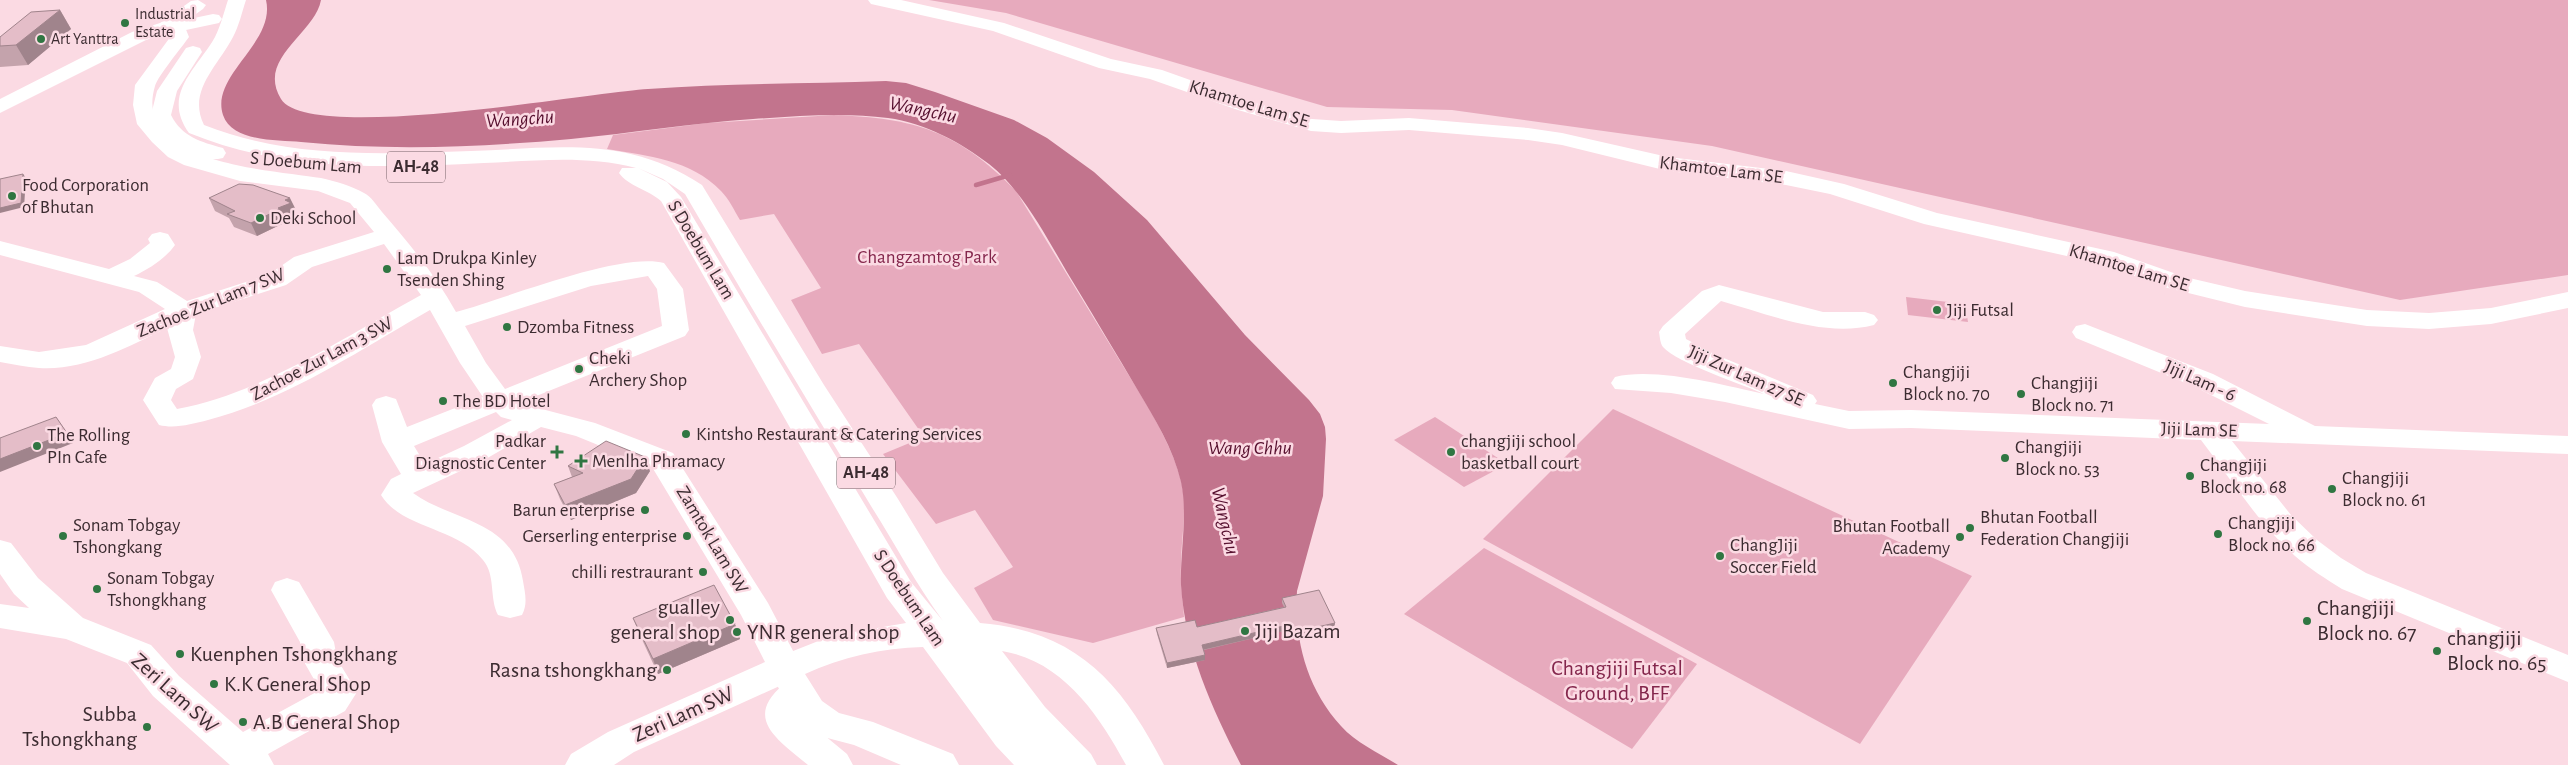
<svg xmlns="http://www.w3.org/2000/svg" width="2568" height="765" font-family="'Alegreya Sans',sans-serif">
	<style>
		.green { fill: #e7aabd }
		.water { fill: #c2748d }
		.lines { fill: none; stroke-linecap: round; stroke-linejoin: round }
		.stream { stroke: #c2748d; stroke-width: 4.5 }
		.minor { fill: #fff; fill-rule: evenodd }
		.major { fill: #fff; fill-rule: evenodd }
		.highway { fill: #fff; fill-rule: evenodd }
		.wall { fill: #c4a3ac }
		.shaded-wall { fill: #a0848c }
		.building { fill: #e4bdc8; stroke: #a0848c }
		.poi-dot { fill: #307642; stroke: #fbdae3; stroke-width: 2 }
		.labels { text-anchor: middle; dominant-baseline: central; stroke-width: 5; stroke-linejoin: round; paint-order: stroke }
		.far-poi-label { font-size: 16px; fill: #3c2c31; stroke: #fbdae3; text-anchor: start }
		.shield { fill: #fbdae3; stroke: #756066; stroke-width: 1 }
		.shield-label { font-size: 18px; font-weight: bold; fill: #3c2c31 }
		.street-label { font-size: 19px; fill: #3c2c31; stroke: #fbdae3 }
		.poi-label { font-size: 19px; fill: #3c2c31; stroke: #fbdae3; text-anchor: start }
		.park-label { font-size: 19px; fill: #84264c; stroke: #fbdae3 }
		.water-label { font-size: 20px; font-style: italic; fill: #560f2e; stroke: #fbdae3 }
		.near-poi-label { font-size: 22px; fill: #3c2c31; stroke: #fbdae3; text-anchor: start }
		.near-park-label { font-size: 22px; fill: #84264c; stroke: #fbdae3 }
		.near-street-label { font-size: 22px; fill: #3c2c31; stroke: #fbdae3 }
	</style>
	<rect width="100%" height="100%" fill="#fbdae3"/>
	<g class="green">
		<path d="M929,0h1639v275l-168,25 -688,-154 -260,-36 -125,-3 -321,-94z"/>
		<path d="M834,115c81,3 124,16 182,76l134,219c13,24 26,48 32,75 5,26 -1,55 -1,81 -1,17 2,34 3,51l-91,26 -100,-23 -19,-32 39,-21 -38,-57 -39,14 -53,-70 41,-17 -65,-93 -37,10 -31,-54 30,-12 -47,-74 -34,6c-6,-10 -11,-21 -19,-29 -31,-32 -73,-35 -114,-42l6,-14 94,-12z"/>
		<path d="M1906,297l59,7 3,18 -60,-7z"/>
		<path d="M1613,409l359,167 -112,168 -377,-205z"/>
		<path d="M1435,417l72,47 -43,23 -70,-47z"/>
		<path d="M1484,548l213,116 -65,85 -228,-135z"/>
	</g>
	<path class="water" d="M266,0h55c-6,34 -65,58 -40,99 28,45 311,-7 367,-10 79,-6 160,-5 238,-8l20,2 29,9 79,28 33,18 47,34 53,48 98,115 64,65 11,14 5,13 1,12 -3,57 -26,95c-3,49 10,98 44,135 15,17 38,27 57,39h-157c-29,-57 -56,-115 -60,-180 -1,-33 7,-70 0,-103 -8,-34 -26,-63 -44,-93 -20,-34 -41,-69 -61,-102 -25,-40 -50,-94 -87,-123 -29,-22 -64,-41 -101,-46 -44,-6 -90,-2 -135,1 -60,4 -121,14 -182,20 -89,8 -180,12 -270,3 -23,-2 -69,0 -78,-27 -13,-40 53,-72 43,-115z"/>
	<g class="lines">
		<path class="stream" d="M976,185l34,-10"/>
		<g class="minor">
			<path d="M179,25l6,2 4,10c-7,10 -31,39 -34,49 -24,79 121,84 166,92 14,3 31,8 43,15 7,3 13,13 18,19 27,31 54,64 74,100 49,-13 163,-60 208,-49l19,26 6,41 -4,6 -166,67 76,20 78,30 95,150 34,65 -5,9 -12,6 12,-4 13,4 5,10 -5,10 -9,7v6l46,38 6,11h-45c-29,-25 -66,-46 -24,-81l-150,68 -20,13h-49l6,-11 37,-22 157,-70 -24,-47 -89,-148 -76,-31 -35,-9 -57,33 -71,33c40,29 100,26 110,88 2,12 5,23 -1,34l-12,3 -12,-3c-9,-17 -2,-40 -15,-55 -26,-33 -81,-31 -102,-65l10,-16 10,-5 -19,-32 -10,-37 4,-6 10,-3 10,3 11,28 76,-30 -23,-34 -30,-53c-72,41 -142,89 -222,110 -16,4 -33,9 -49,5l-16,-25 12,-22 16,-9 4,-12 -8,-29c-39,19 -83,43 -128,40 -13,-1 -26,-4 -39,-6v-16l39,6 47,-7 79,-36 -26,-17 -139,-37v-14l109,28 21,-10 20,-16 -2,-4 4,-5 8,-2 8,2 7,11c-9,13 -26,24 -41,31l23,6 30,19 81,-26 26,-18 80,-25 -24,-29 -32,-12 -78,-10 -56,-16 -16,-8 -16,-15 -15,-18 -4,-19 2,-20 36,-49 -1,-5 3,-4zM384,244l37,51c-75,41 -160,99 -244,114l-6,-9 5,-11 17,-10 8,-22 -8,-27 3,-16 90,-29 26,-18zM648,276l9,13 5,37 -157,63 -19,-26 -21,-37 126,-40zM496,412l5,5 11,3 -48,26 -39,18 -11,-18z"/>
			<path d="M1719,285l104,27h42l9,3 4,5 -4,5c-50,13 -106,-11 -153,-24l-36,33 1,5 28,15 99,41 4,6 -2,3 34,7 62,-1 358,14 -76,-38 -117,-48 -4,-6 4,-6 9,-2 128,50 102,52 253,10v18l-336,-13 59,74 26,25 24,18 25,15 202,82v27l-226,-93c-16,-10 -32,-20 -47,-33 -37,-33 -64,-77 -94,-116l-290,-12 -62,1 -124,-27 -54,-9 -56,-4 -4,-6 4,-6c40,-10 108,8 149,17 -22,-10 -87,-31 -101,-47 -3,-4 -3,-10 -4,-15l4,-6 39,-35z"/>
			<path d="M0,540l11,3 27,35 45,40 68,27 28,31 64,56 77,-42 -17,-30 -3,-18 -29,-52 4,-8 12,-4 12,4 35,60 3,17 20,33 -12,19 -77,43 6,11h-44l-77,-69 -26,-33 -61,-24 -66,-11v-24l29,4 -15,-14 -14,-20z"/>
		</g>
		<g class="major">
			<path d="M198,0l8,5 -3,4 -31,22 -26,9 -146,73v-14l132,-67 28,-9 31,-22z"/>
			<path d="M868,0h33l103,23 107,36 51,11 90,32 60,17 29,2 68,-3 119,10 34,5 106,24 118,14 58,13 93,29 177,39 71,25 60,14 122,19 62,3 62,-5 77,-16v16l-77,16 -62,5 -62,-3 -122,-19 -77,-19 -70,-25 -174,-39 -94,-30 -44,-9 -118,-14 -106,-26 -34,-5 -119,-10 -68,3 -30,-2 -73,-21 -88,-31 -51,-11 -106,-37 -122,-27z"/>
		</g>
		<g class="highway">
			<path d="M228,0h18c-4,12 -7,26 -13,37 -15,29 -46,54 -29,88 87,34 175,29 267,26 86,-3 155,-16 231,34l122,200 74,114 45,74 37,50c97,8 142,60 184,142h-38c-27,-50 -63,-104 -124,-114l43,56 46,47 6,11h-83l-18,-19 -73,-99c-41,1 -81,10 -118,27l17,27 17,12 34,9 80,32 6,11h-58l-47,-20 -38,-10 -20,-14 -28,-53 5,-9 58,-23 75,-13 -19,-25 -226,-397c-12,-11 -33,-15 -42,-28l3,-5h14c-50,-13 -101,-7 -152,-5 -102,5 -199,9 -295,-30 -28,-39 8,-64 26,-96 6,-12 9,-25 13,-37zM638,168l25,11 22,15c61,105 123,208 186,312 24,38 45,78 72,115l-32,-39 -230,-385 -14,-15z"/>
			<path d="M213,14l6,1 3,4 -3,4 -33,7 -6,-1 -3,-4 3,-4z"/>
			<path d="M193,46l7,2 2,4 -25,39 -6,24c11,22 30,27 52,33l3,5 -3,5c-29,7 -61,-18 -72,-43l6,-24 29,-43z"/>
		</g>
	</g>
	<g class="wall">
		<path d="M60,10l11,19 -43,36 -28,2v-30z"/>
		<path d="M209,198l87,12 -1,1 2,4 -12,5 1,2 -29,14 -23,-9 -5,-9 -14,-7z"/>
		<path d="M568,466l82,5 -14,22 -65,27 -11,-21 -6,-15 18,-7z"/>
		<path d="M1282,598l53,25 -1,5 -39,9 -3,-8 -88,21 1,10 -38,8 -10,-34 -1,-6 41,-1 87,-20 -2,-4z"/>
		<path d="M633,618l102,6 5,15 -82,35 -19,-41z"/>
	</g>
	<g class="shaded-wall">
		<path d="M60,10l11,19 -43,36 -12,-20z"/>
		<path d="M23,174l3,4 -2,29 -24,6v-5z"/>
		<path d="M290,198l6,12 -1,1 2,4 -12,5 1,2 -29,14 -6,-13 27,-15 7,-8z"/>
		<path d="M56,417l17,26 -73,29v-13z"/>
		<path d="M645,457l5,14 -14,22 -65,27 -6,-15z"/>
		<path d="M1335,623l-1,5 -39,9v-5z"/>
		<path d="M735,624l5,15 -82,35 -5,-15z"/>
		<path d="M1292,624v5l-90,21v-5z"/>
		<path d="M1205,655v5l-38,8v-5z"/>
	</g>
	<g class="building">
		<path d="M60,10l-44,35 -16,1v-9l31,-25z"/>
		<path d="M23,174l-2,29 -21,5v-29z"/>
		<path d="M239,184l14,1 37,13 -5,2 6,3 -13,5 2,1 -29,14 -24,-9 8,-3 -26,-13z"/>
		<path d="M56,417l11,16 -67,26v-21z"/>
		<path d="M606,441l39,16 -14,22 -66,26 -11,-21 29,-11 -15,-7z"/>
		<path d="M714,585l21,39 -82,35 -20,-41z"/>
		<path d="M1319,590l16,33 -40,9 -3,-8 -90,21 3,10 -38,8 -11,-35 39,-8 2,7 89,-20 -4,-9z"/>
	</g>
	<g class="poi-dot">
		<circle cx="125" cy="23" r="5"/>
		<circle cx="41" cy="39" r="5"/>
		<circle cx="12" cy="196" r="5"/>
		<circle cx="260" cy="218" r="5"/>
		<circle cx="387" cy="269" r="5"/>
		<circle cx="1937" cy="310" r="5"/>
		<circle cx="507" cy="327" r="5"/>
		<circle cx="579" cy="369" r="5"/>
		<circle cx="1893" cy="383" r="5"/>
		<circle cx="2021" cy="394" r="5"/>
		<circle cx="443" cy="401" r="5"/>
		<circle cx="686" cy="434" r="5"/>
		<circle cx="37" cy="446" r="5"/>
		<path d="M554.5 444.5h5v5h5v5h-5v5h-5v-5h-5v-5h5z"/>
		<circle cx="1451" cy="452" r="5"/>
		<circle cx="2005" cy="458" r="5"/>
		<path d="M578.5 453.5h5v5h5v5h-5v5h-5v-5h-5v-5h5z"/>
		<circle cx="2190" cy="476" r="5"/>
		<circle cx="2332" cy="489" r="5"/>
		<circle cx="645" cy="510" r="5"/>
		<circle cx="1970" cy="528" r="5"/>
		<circle cx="2218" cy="534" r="5"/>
		<circle cx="63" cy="536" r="5"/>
		<circle cx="687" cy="536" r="5"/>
		<circle cx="1960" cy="537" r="5"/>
		<circle cx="1720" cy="556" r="5"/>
		<circle cx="703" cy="572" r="5"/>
		<circle cx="97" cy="589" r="5"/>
		<circle cx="730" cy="620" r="5"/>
		<circle cx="2307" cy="621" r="5"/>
		<circle cx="1245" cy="631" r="5"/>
		<circle cx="737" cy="632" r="5"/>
		<circle cx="2437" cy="651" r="5"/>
		<circle cx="180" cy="654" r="5"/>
		<circle cx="667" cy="670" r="5"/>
		<circle cx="214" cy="684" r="5"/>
		<circle cx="243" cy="722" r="5"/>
		<circle cx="147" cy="727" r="5"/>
	</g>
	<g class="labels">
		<g class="far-poi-label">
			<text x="135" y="14">Industrial<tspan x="135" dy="18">Estate</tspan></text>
			<text x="51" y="39">Art Yanttra</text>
		</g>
		<g class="shield">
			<rect x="387" y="151.5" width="58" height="31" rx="4"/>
			<rect x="837" y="457.5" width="58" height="31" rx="4"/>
		</g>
		<g class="shield-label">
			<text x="416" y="167">AH-48</text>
			<text x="866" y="473">AH-48</text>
		</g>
		<g class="street-label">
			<text transform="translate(1249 104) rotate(17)">Khamtoe Lam SE</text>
			<text transform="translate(306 163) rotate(5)">S Doebum Lam</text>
			<text transform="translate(1721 170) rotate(7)">Khamtoe Lam SE</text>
			<text transform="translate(701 250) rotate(59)">S Doebum Lam</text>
			<text transform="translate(2129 268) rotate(17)">Khamtoe Lam SE</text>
			<text transform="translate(211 303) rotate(-22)">Zachoe Zur Lam 7 SW</text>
			<text transform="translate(322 359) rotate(-28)">Zachoe Zur Lam 3 SW</text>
			<text transform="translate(1746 376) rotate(24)">Jiji Zur Lam 27 SE</text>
			<text transform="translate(2200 381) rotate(24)">Jiji Lam - 6</text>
			<text transform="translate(2199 430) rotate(2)">Jiji Lam SE</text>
			<text transform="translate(712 540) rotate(59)">Zamtok Lam SW</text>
			<text transform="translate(909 598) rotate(56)">S Doebum Lam</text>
		</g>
		<g class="poi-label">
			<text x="22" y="185">Food Corporation<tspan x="22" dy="22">of Bhutan</tspan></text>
			<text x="270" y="218">Deki School</text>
			<text x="397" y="258">Lam Drukpa Kinley<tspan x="397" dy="22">Tsenden Shing</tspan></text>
			<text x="1947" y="310">Jiji Futsal</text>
			<text x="517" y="327">Dzomba Fitness</text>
			<text x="589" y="358">Cheki<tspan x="589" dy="22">Archery Shop</tspan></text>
			<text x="1903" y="372">Changjiji<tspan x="1903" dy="22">Block no. 70</tspan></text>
			<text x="2031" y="383">Changjiji<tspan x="2031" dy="22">Block no. 71</tspan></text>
			<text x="453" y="401">The BD Hotel</text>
			<text x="696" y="434">Kintsho Restaurant &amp; Catering Services</text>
			<text x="47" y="435">The Rolling<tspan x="47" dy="22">PIn Cafe</tspan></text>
			<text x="546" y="441" text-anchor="end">Padkar<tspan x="546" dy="22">Diagnostic Center</tspan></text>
			<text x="1461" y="441">changjiji school<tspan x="1461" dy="22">basketball court</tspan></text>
			<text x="2015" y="447">Changjiji<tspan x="2015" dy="22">Block no. 53</tspan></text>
			<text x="592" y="461">Menlha Phramacy</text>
			<text x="2200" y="465">Changjiji<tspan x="2200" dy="22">Block no. 68</tspan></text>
			<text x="2342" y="478">Changjiji<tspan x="2342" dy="22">Block no. 61</tspan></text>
			<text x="635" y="510" text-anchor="end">Barun enterprise</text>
			<text x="1980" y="517">Bhutan Football<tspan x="1980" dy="22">Federation Changjiji</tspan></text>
			<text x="2228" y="523">Changjiji<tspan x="2228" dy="22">Block no. 66</tspan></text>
			<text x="73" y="525">Sonam Tobgay<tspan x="73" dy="22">Tshongkang</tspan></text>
			<text x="1950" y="526" text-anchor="end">Bhutan Football<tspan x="1950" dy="22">Academy</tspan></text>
			<text x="677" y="536" text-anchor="end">Gerserling enterprise</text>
			<text x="1730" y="545">ChangJiji<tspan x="1730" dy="22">Soccer Field</tspan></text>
			<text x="693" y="572" text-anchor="end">chilli restraurant</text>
			<text x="107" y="578">Sonam Tobgay<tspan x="107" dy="22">Tshongkhang</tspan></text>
		</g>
		<g class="park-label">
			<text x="927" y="257">Changzamtog Park</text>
		</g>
		<g class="water-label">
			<text transform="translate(923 110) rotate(12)">Wangchu</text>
			<text transform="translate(520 119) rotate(-4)">Wangchu</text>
			<text x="1250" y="448">Wang Chhu</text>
			<text transform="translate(1225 521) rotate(77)">Wangchu</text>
		</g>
		<g class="near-poi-label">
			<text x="720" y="607" text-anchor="end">gualley<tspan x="720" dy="25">general shop</tspan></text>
			<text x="2317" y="608">Changjiji<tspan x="2317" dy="25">Block no. 67</tspan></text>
			<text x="1255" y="631">Jiji Bazam</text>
			<text x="747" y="632">YNR general shop</text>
			<text x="2447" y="638">changjiji<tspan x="2447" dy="25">Block no. 65</tspan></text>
			<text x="190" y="654">Kuenphen Tshongkhang</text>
			<text x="657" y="670" text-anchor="end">Rasna tshongkhang</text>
			<text x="224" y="684">K.K General Shop</text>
			<text x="137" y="714" text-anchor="end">Subba<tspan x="137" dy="25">Tshongkhang</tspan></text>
			<text x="253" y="722">A.B General Shop</text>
		</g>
		<g class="near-park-label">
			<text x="1617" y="668">Changjiji Futsal<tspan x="1617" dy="25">Ground, BFF</tspan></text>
		</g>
		<g class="near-street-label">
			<text transform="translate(175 693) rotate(42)">Zeri Lam SW</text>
			<text transform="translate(683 714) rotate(-24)">Zeri Lam SW</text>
		</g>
	</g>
</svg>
